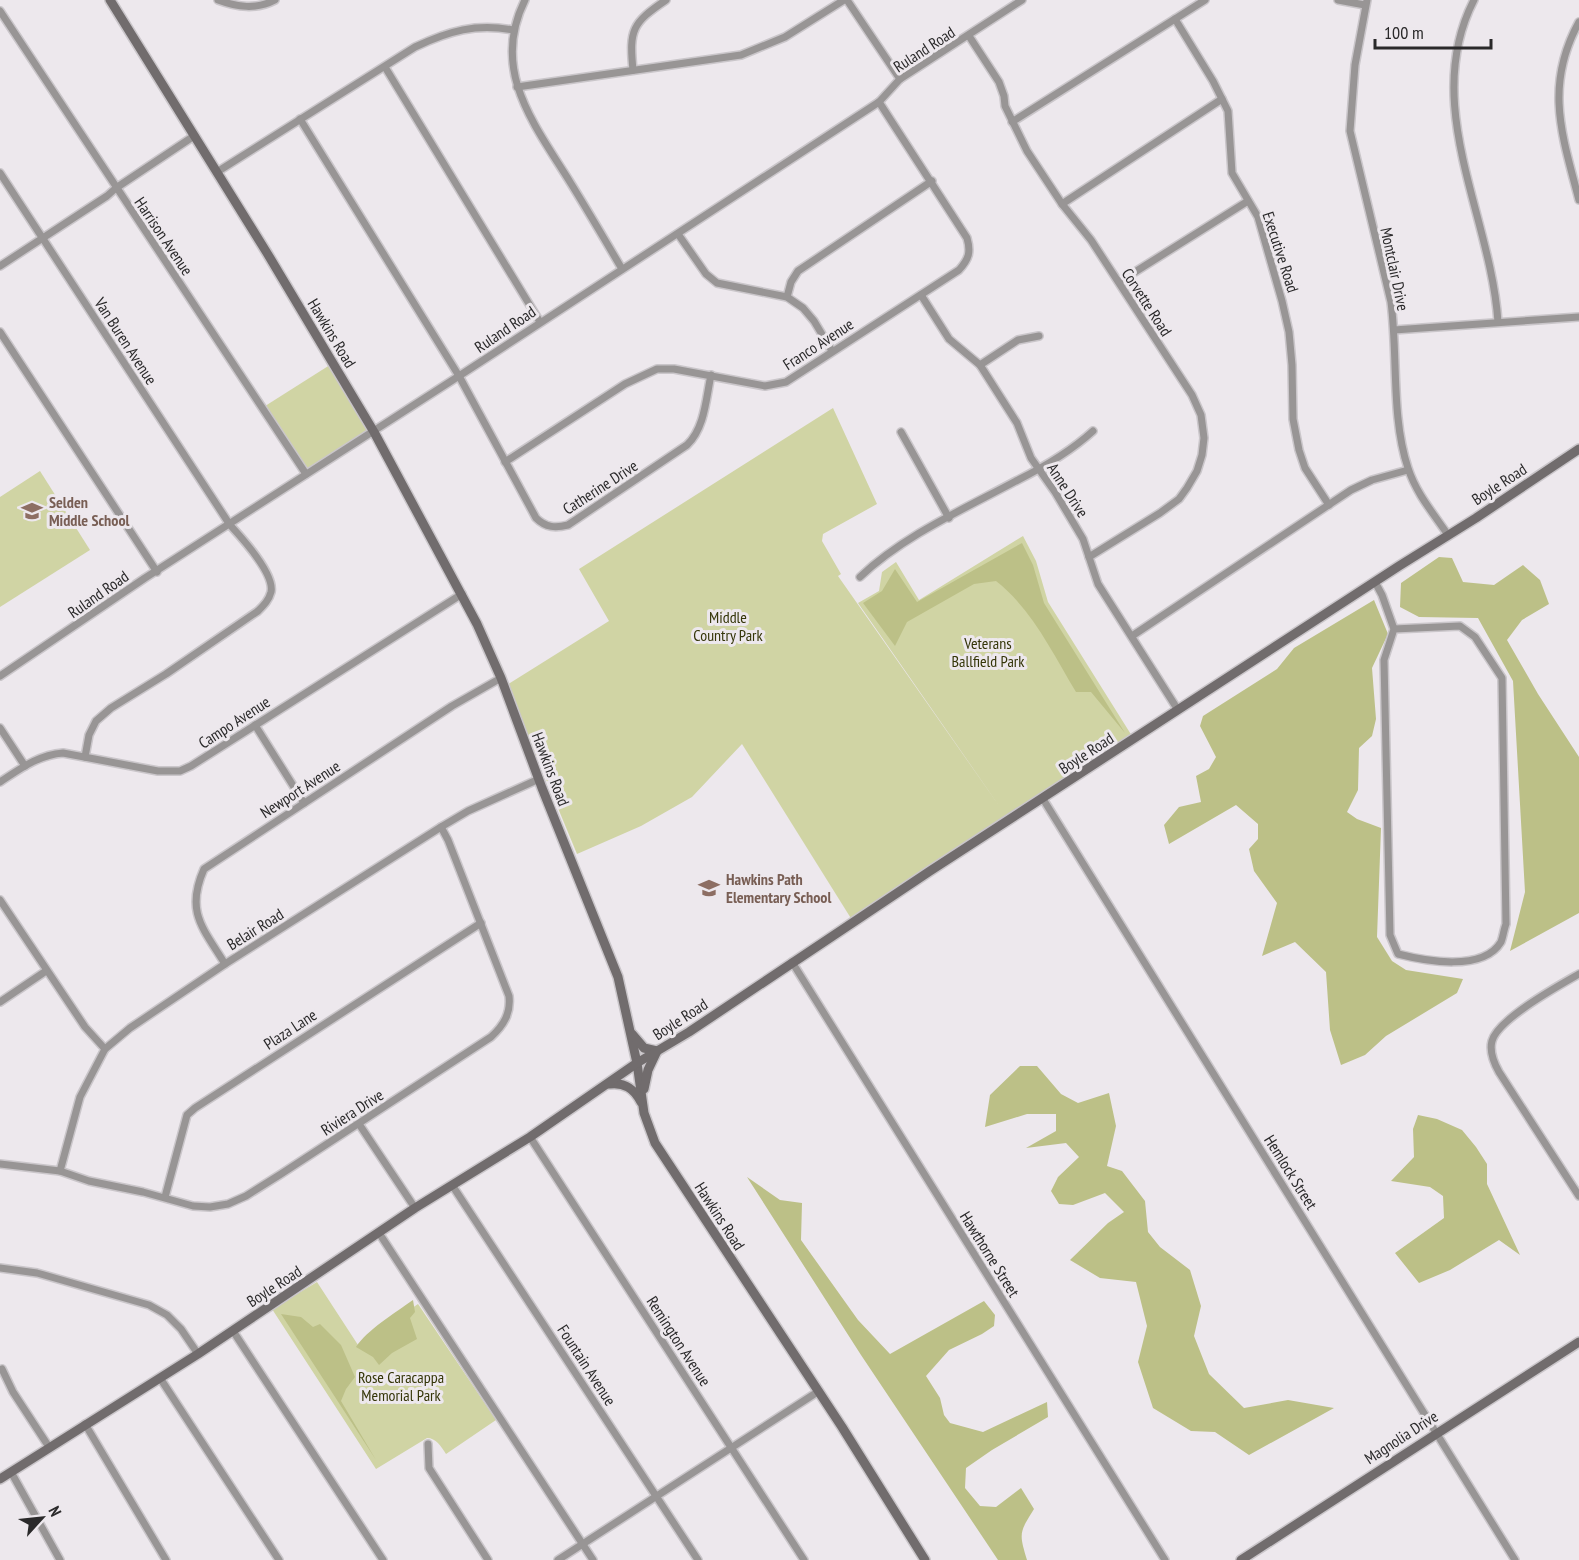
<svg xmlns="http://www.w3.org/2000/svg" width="1579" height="1560" font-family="'PT Sans Narrow',sans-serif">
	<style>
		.green { fill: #d0d4a4 }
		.forest { fill: #bcc087 }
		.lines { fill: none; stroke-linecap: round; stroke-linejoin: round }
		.street-casing { stroke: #cac6ca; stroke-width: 10 }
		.secondary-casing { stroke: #cac6ca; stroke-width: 12 }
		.street { stroke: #989595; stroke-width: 7 }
		.secondary { stroke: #716c6d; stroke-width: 9 }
		.labels { text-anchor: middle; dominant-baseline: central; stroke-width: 6; stroke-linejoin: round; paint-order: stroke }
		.street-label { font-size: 16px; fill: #2a292a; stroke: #ede8ed }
		.education-label { font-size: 16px; font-weight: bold; fill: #785e54; stroke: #ede8ed; text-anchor: start }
		.park-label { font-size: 16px; fill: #343508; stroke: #ede8ed }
	</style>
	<rect width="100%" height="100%" fill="#ede8ed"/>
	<g class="green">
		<path d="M333,363l41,69 -68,42 -44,-66z"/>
		<path d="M833,408l44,96 -54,30 -1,7 19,33 -3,2 164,234 -144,-207 21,-12 3,-19 14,-10 23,38 104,-64 13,25 12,41 84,134 -123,82 -3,-3 -154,105 -110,-176 -50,53 -51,29 -64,28 -70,-169 102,-64 -30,-52z"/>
		<path d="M40,471l50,79 -90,57v-110z"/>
		<path d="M317,1282l41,63 60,-41 78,116 -50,34c-5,-8 -10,-16 -19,-16l-51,31 -104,-160z"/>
	</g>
	<g class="forest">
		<path d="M1022,543l11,22 11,38 81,130 -34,-41h-15c-23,-38 -44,-83 -80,-111l-22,3 -67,38 -12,24 -32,-43 19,-12 13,-22 22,33z"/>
		<path d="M1439,557l13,1 11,24 31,3 29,-20 17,15 9,24 -27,16 -15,20 31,54 41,63v156l-69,38 15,-59 -12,-211 -35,-63 -59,-1 -19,-10 1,-24z"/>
		<path d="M1374,600l14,34 -16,34 4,51 -4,17 -13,12 -1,42 -11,22 10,7 24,9 -4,109 15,24 14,9 57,9 -6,14 -71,43 -21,19 -24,10 -11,-35 -4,-58 -31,-30 -33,14 15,-53 -23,-32 -5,-22 9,-10v-15l-22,-19 -67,39 -5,-19 15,-18 22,-5 -5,-26 13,-7 7,-12 -16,-31 3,-10 74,-47 17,-21z"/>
		<path d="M1020,1066h17l24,28 17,9 31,-10 7,33 -9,40 15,5 23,30 3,31 12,15 30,23 11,36 -7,30 15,38 35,34 44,-8 46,8 -85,47 -34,-23 -24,-1 -38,-23 -15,-46 9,-36 -11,-44 -36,-4 -30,-18 38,-37 16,-11 -19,-19 -32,12 -14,-1 -8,-13 7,-14 21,-20 -13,-14 -40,5 30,-17v-17h-29l-42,13 5,-32z"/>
		<path d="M1418,1115l19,4 25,11 14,17 11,17v20l33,71 -21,-15 -49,30 -31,13 -24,-30 49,-35 -1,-22 -13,-9 -39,-6 23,-24 -1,-28z"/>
		<path d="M747,1177l33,23 22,3 -1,37 57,80 32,34 94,-53 11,14 -1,11 -12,8 -33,16 -23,26 14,22 4,17 6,8 33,9 64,-30 1,15 -56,33 -26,18 -1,20 15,18 16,1 25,-19 13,21c-15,24 -15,24 -7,51h-29l-137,-205z"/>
		<path d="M413,1300l2,12 -5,6 7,21 -25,14 -13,12 -6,-8 -17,-10c10,-16 40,-35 57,-47z"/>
		<path d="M281,1314l20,3 12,10 7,-3 21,21 14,32 -9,12 -5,12 35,59z"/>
	</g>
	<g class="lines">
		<defs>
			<g id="street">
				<path d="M218,0c19,7 38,10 57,0"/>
				<path d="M525,0c-35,70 9,124 45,182 18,29 35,58 52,87"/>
				<path d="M847,0l53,79"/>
				<path d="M1338,0l27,5"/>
				<path d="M1367,0l-12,65 -5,66 41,171c7,54 0,115 17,166 8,25 25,45 40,67"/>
				<path d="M1474,0c-54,105 17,215 24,322"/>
				<path d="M0,11l306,463"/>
				<path d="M1175,19l38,62 15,30 4,62 26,44 24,84 7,31 3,33 1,54 6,31 6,18 24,37"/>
				<path d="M1579,22c-35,64 -17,113 0,178"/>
				<path d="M969,36l30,46 5,14 1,10 22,45 35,53 29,36 101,155 9,20 3,23 -2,17 -5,16 -10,17 -8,11 -19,14 -71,44"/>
				<path d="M385,67l155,255"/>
				<path d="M633,70c-4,-40 -1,-47 33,-70"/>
				<path d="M517,87l224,-32 44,-18 59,-37"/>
				<path d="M300,119l159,257 77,142c10,10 20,10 32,7l119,-80c18,-17 19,-47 24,-70"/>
				<path d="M1012,122l193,-122"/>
				<path d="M217,172l198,-125c34,-16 61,-24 98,-17"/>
				<path d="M0,173l230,352c12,13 45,49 41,67 -2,8 -7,13 -13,19l-92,63 -55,34 -15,13 -7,14 -4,22"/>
				<path d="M1062,204l160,-105"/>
				<path d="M678,234l28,40 11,9 70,14 16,11 11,13 18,30"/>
				<path d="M0,266l107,-70 9,-8 78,-52"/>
				<path d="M1119,282l129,-81"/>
				<path d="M921,295l28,44 31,26 37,58 14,35 24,34 28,47 15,45 80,126"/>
				<path d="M787,297l4,-15 7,-11 134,-90"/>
				<path d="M1394,330l185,-13"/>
				<path d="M0,332l157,240"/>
				<path d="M980,365l38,-25 21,-4"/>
				<path d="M901,432l48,86"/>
				<path d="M505,462l120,-78 32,-15h17l91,17 21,-4 173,-112c10,-11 12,-18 8,-32l-88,-136"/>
				<path d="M860,577c43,-41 104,-68 156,-96 28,-14 54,-29 77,-50"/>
				<path d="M1375,582l7,13 12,34 -10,31 6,275 8,19c27,7 85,18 103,-12 2,-5 3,-13 5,-18l-4,-246 -27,-41 -15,-11 -66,3"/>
				<path d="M1132,636l219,-146 21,-10 36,-10"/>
				<path d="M0,676l145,-98 314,-202 420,-274 21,-23 122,-79"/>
				<path d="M255,725l49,78"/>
				<path d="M0,728l25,38"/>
				<path d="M0,782c20,-13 38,-27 63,-29l95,18h22l11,-5 271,-172"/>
				<path d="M1043,799l472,761"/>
				<path d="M0,900l85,127 20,22"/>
				<path d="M792,962l373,598"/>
				<path d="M225,964c-22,-36 -40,-52 -21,-95l248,-163 49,-28"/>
				<path d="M1579,974c-21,12 -81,45 -87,67 -3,11 2,22 7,31l80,124"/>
				<path d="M0,1002l46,-31"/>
				<path d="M359,1124l56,84"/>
				<path d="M530,1137l274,423"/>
				<path d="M0,1164l60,7 29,10 54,11 50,14 17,1 18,-3 18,-8 35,-22 210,-137c13,-12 20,-24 18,-41l-61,-156 -7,-13"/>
				<path d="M60,1171l20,-74 25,-48 25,-21 95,-64 216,-137 27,-16 71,-32"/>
				<path d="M452,1185l246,375"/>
				<path d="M165,1197l22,-82 8,-7 286,-185"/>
				<path d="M379,1233l214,327"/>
				<path d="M0,1268l37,5 112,32 18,10 14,14 17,25"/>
				<path d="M233,1331l150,229"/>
				<path d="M2,1369l11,23 36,55"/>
				<path d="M160,1378l119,182"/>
				<path d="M85,1424l81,136"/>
				<path d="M428,1444l1,24 59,92"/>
				<path d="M11,1472l49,88"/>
				<path d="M558,1560l261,-169"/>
			</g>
			<g id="secondary">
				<path d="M110,0l157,253 107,179 103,192 24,54 41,110 76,189 19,86 7,50 11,30 187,284 83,133"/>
				<path d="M632,1034l12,14 13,3 -9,19 -4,19"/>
				<path d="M609,1084c15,-2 25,4 32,18"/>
				<path d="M0,1479l198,-125 217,-146 115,-71 107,-74 52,-31 241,-161 469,-305 77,-48 103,-69"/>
				<path d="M1241,1560l338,-218"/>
			</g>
		</defs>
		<use href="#street" class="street-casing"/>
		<use href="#secondary" class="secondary-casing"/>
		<use href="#street" class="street"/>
		<use href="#secondary" class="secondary"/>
	</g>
	<defs>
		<symbol id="school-bare" viewBox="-9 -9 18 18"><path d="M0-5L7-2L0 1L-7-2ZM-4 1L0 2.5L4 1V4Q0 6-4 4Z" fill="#8d6e63" stroke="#ede8ed" stroke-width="2.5" paint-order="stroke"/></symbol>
	</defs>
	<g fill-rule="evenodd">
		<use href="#school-bare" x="17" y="496" width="30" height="30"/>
		<use href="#school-bare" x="694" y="873" width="30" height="30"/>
	</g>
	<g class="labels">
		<g class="street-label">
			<text transform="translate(924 49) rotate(-33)">Ruland Road</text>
			<text transform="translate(164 236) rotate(56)">Harrison Avenue</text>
			<text transform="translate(1281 252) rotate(72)">Executive Road</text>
			<text transform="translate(1395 269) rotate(78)">Montclair Drive</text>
			<text transform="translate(1147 302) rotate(57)">Corvette Road</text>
			<text transform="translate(505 329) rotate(-34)">Ruland Road</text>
			<text transform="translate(332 333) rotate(59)">Hawkins Road</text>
			<text transform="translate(126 341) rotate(57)">Van Buren Avenue</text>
			<text transform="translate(818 344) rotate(-33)">Franco Avenue</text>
			<text transform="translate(1499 484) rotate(-33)">Boyle Road</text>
			<text transform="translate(600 487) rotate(-33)">Catherine Drive</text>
			<text transform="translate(1068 490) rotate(57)">Anne Drive</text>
			<text transform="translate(98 594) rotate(-35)">Ruland Road</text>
			<text transform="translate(234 722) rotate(-33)">Campo Avenue</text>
			<text transform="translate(1086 753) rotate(-33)">Boyle Road</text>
			<text transform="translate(551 769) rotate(69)">Hawkins Road</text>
			<text transform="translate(300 789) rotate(-33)">Newport Avenue</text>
			<text transform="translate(255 929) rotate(-32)">Belair Road</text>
			<text transform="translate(680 1019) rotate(-33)">Boyle Road</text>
			<text transform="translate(290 1029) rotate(-33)">Plaza Lane</text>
			<text transform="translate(352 1112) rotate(-33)">Riviera Drive</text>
			<text transform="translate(1291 1172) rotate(58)">Hemlock Street</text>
			<text transform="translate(720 1216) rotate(57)">Hawkins Road</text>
			<text transform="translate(990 1254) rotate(58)">Hawthorne Street</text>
			<text transform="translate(274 1286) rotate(-33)">Boyle Road</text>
			<text transform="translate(679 1341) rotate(57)">Remington Avenue</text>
			<text transform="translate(587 1365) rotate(57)">Fountain Avenue</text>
			<text transform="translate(1401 1437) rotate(-33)">Magnolia Drive</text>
		</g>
		<g class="education-label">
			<text x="49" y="502">Selden<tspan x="49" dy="18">Middle School</tspan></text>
			<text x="726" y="879">Hawkins Path<tspan x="726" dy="18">Elementary School</tspan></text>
		</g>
		<g class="park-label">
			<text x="728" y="617">Middle<tspan x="728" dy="18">Country Park</tspan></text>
			<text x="988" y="643">Veterans<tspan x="988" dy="18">Ballfield Park</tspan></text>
			<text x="401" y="1377">Rose Caracappa<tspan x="401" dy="18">Memorial Park</tspan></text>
		</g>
	</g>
	<g transform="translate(42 1518) rotate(63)" stroke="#ede8ed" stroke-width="4.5" paint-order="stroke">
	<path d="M0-4.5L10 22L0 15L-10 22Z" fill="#2a292a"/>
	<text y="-9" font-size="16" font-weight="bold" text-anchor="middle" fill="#2a292a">N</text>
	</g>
	<path d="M1375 39v9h116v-9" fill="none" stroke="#2a292a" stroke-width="3"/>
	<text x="1384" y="39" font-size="18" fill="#2a292a" stroke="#ede8ed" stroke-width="4.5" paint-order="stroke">100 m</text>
</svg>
